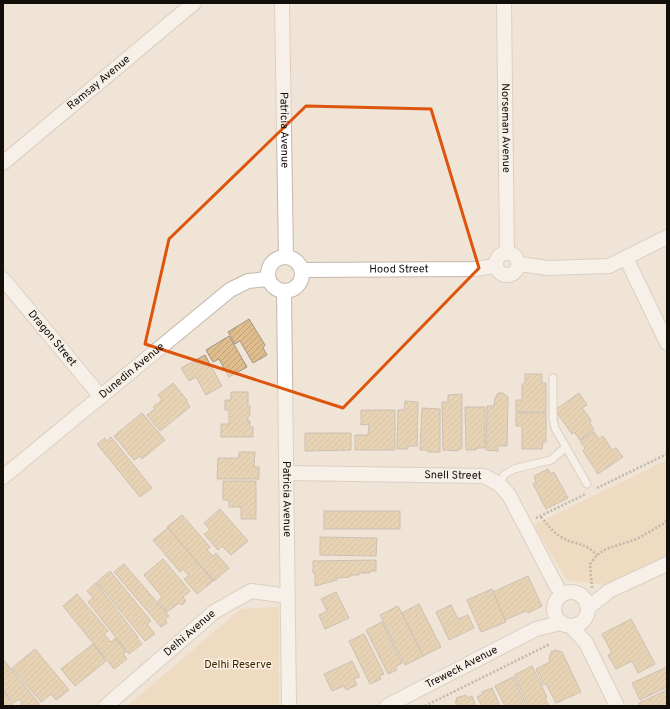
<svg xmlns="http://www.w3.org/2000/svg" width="670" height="709" font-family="Overpass,sans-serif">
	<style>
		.green { fill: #edd1aa }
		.building { fill: url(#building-hatch); stroke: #9f9588 }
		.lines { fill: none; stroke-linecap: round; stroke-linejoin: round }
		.lane-casing { stroke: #c3b8ab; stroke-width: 9 }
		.street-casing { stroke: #c3b8ab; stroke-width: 16 }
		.path { stroke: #8b837a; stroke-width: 2.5; stroke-dasharray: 2 2; stroke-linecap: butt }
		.lane { stroke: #fff; stroke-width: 7 }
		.street { stroke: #fff; stroke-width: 14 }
		.marked { fill: none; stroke: #dd550c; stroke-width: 3; stroke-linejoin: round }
		.labels { text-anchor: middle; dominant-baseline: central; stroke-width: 3; stroke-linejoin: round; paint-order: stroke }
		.street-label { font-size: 11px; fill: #120e0a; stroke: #fcf1e3 }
		.park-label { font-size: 11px; fill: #3b2400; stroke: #fcf1e3 }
	</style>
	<defs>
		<pattern id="building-hatch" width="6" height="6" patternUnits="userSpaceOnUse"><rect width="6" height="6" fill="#dfbd8d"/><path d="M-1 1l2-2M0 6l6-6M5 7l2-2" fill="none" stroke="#bea178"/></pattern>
	</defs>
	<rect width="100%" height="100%" fill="#efe4d6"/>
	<g class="green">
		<path d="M667,460v96l-63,29 -37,-5 -33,-55z"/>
		<path d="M279,607v99h-152l114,-97z"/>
	</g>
	<g class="building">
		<path d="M249,319l16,26 -2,3 4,7 -14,8 -13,-22 -5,3 -7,-12z"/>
		<path d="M229,336l18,31 -18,10 -10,-18 -6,3 -7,-12z"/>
		<path d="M205,355l17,31 -16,9 -10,-18 -7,4 -8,-13z"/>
		<path d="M525,374h17v9h4v29h-30v-12h6v-16h3z"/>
		<path d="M173,383l14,17 -1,1 4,6 -30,24 -13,-16 8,-6 -2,-2 9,-7 -4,-5z"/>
		<path d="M231,392h17v14h2v9l-2,1v6l2,-1v6h3v10h-32v-13h8v-14h-4v-10h6z"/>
		<path d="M498,393h5l5,4 -1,49h-9v5l-12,-1 1,-44h7l1,-8z"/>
		<path d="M579,393l8,12 -5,3 9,12 -1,3 4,7 -14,10 -6,-8 -2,2 -17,-24z"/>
		<path d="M462,394v55h-4v2l-15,-1 -1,-48h6v-7z"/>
		<path d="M405,401l13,1 -1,44h-9v3h-11l1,-39h6z"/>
		<path d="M465,407h20v41h-9v2h-10z"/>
		<path d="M422,408l18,1v43h-12v-2h-8z"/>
		<path d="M361,410h34v40h-40v-15h13l1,-11 -8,1z"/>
		<path d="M142,413l23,27 -23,19 -2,-3 -6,4 -20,-24z"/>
		<path d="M516,413h30v29h-3l-1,7h-20v-23h-6z"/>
		<path d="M594,432l5,7 4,-3 9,14 4,-2 7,9 -25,17 -15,-23 2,-3 -5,-7z"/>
		<path d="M305,433h46v17l-46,1z"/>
		<path d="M111,437l41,51 -12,9 -43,-53 8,-6 2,3z"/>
		<path d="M239,452h16l-1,15h5v12h-42l1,-21h21z"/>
		<path d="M548,469l3,5 3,-2 14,26 -22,11 -13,-25 3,-2 -2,-6z"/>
		<path d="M223,481h33v38h-15v-12h-12v-7h-6z"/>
		<path d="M220,509l28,32 -17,14 -9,-9 -4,4 -14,-16 6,-4 -6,-7z"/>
		<rect x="324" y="511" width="76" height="18"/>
		<path d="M182,515l28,32 -3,3 6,6 3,-3 13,15 -15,13 -47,-54z"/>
		<path d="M168,528l45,53 -16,13 -13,-15 5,-3 -6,-7 -3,3 -27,-32z"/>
		<path d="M320,537l57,1 -1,18 -56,-1z"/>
		<path d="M163,559l27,32 -7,6 3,4 -4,4 -3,-2 -12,9 -9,-11 4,-4 -18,-22z"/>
		<path d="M376,560v11h-6v2h-10l-1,2h-8l-1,2 -13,1v2l-22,6v-13h-2v-12z"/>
		<path d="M124,564l45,52 -4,3 2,4 -6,4 -47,-55z"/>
		<path d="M110,571l41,50 -4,3 8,10 -10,7 -48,-59z"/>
		<path d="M528,576l14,30 -14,7 -2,-2 -21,9 -12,-28z"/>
		<path d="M96,583l42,54 -1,1 5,6 -13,10 -41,-52 5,-4 -6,-7z"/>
		<path d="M492,589l14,33 -25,10 -14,-32z"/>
		<path d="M336,592l13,26 -24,11 -6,-14 8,-4 -6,-12z"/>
		<path d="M77,594l31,37 -4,3 7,8 4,-4 11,14 -3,2 4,5 -13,10 -51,-63z"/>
		<path d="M419,604l22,43 -18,9 -21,-43z"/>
		<path d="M451,605l7,14 10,-4 6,13 -25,12 -13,-28z"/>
		<path d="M398,606l25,50 -18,9 -25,-50z"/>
		<path d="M631,619l24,45 -17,9 -6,-12 -16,8 -8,-14 4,-2 -10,-19z"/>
		<path d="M382,622l20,41 -7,4 2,3 -9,4 -22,-44z"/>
		<path d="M364,634l20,40 -5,2 2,3 -11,5 -21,-43z"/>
		<path d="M93,644l13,17 -31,25 -14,-17z"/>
		<path d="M35,649l34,41 -13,10 -5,-6 -10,8 -29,-34z"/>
		<path d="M555,650l7,2 19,40 -25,11 -10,-19 -3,1 -7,-16 14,-7 -1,-3 2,-7z"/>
		<path d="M3,659l38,47h-22l3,-3 -3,-4 -5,4 -11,-13z"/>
		<path d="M352,661l8,16 -6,2 3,6 -11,5 -2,-4 -12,5 -8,-17z"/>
		<path d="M532,666l15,31 -2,1 4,8h-20l-15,-31z"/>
		<path d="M667,667v20l-27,13 -8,-17z"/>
		<path d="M513,677l14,29h-22l-10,-20z"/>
		<path d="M492,688l8,18h-18l-5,-9 6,-3 -1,-2z"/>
		<path d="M667,690v16h-27l-1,-3z"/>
		<path d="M3,691l11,15h-11z"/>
		<path d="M466,695l1,3 5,-2 4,10h-19l-2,-5h2l-1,-3z"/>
	</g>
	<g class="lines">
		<defs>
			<g id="lane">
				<path d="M553,378v40l2,10 32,56"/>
				<path d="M499,484l5,-9 10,-6 37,-9 15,-13"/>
			</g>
			<g id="street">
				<path id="s1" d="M282,3l4,254"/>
				<path id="s2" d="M504,3l3,250"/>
				<path id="s3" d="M3,163l191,-160"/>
				<circle cx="507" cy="264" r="11"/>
				<circle cx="285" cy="274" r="17"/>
				<path d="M626,258l41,85"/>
				<path d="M519,264l29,4 61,-2 58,-29"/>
				<path id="s4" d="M302,270l173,-1 21,-3"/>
				<path id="s5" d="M3,279l98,118"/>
				<path id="s6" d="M284,291l5,415"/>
				<path id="s7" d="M287,473l197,3 15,8 10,11 48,92"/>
				<path id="s8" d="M3,477l227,-187 18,-9 20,-2"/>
				<circle cx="571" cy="609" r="17"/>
				<path d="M589,607l20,-16 58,-27"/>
				<path d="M571,626l15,17 31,63"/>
				<path id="s9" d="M106,706l108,-94 37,-21 37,5"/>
				<path id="s10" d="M387,706l149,-77 25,-6"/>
			</g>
		</defs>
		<use href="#lane" class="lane-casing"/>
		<use href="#street" class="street-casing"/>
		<g class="path">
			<path d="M597,488l70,-34"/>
			<path d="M541,517c7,8 13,17 22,21 15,8 21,4 34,17"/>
			<path d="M536,518l50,-24"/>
			<path d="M592,588l-2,-24 7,-9 9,-6 31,-10 26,-15 4,-4"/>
			<path d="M425,706l125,-62"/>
		</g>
		<use href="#lane" class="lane"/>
		<use href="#street" class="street"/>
	</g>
	<path d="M0 0H670V709H0ZM306,106l125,3 48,159 -136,140 -198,-64 24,-105z" fill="#efe4d6" fill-opacity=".55" fill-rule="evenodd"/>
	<path class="marked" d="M306,106l125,3 48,159 -136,140 -198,-64 24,-105z"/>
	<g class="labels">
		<g class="street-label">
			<text stroke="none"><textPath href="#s3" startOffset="125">Ramsay Avenue</textPath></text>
			<text stroke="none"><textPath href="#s2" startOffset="125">Norseman Avenue</textPath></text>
			<text stroke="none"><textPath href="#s1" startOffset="127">Patricia Avenue</textPath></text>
			<text stroke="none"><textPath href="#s4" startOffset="97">Hood Street</textPath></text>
			<text stroke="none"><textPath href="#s5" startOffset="77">Dragon Street</textPath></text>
			<text stroke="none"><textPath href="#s8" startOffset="167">Dunedin Avenue</textPath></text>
			<text stroke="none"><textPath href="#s7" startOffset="166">Snell Street</textPath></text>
			<text stroke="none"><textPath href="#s6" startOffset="208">Patricia Avenue</textPath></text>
			<text stroke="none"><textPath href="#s9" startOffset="111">Delhi Avenue</textPath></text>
			<text stroke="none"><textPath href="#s10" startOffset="84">Treweck Avenue</textPath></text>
		</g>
		<g class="park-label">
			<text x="238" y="665">Delhi Reserve</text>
		</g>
	</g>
	<rect width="670" height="709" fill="none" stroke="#120e0a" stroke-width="8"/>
</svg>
